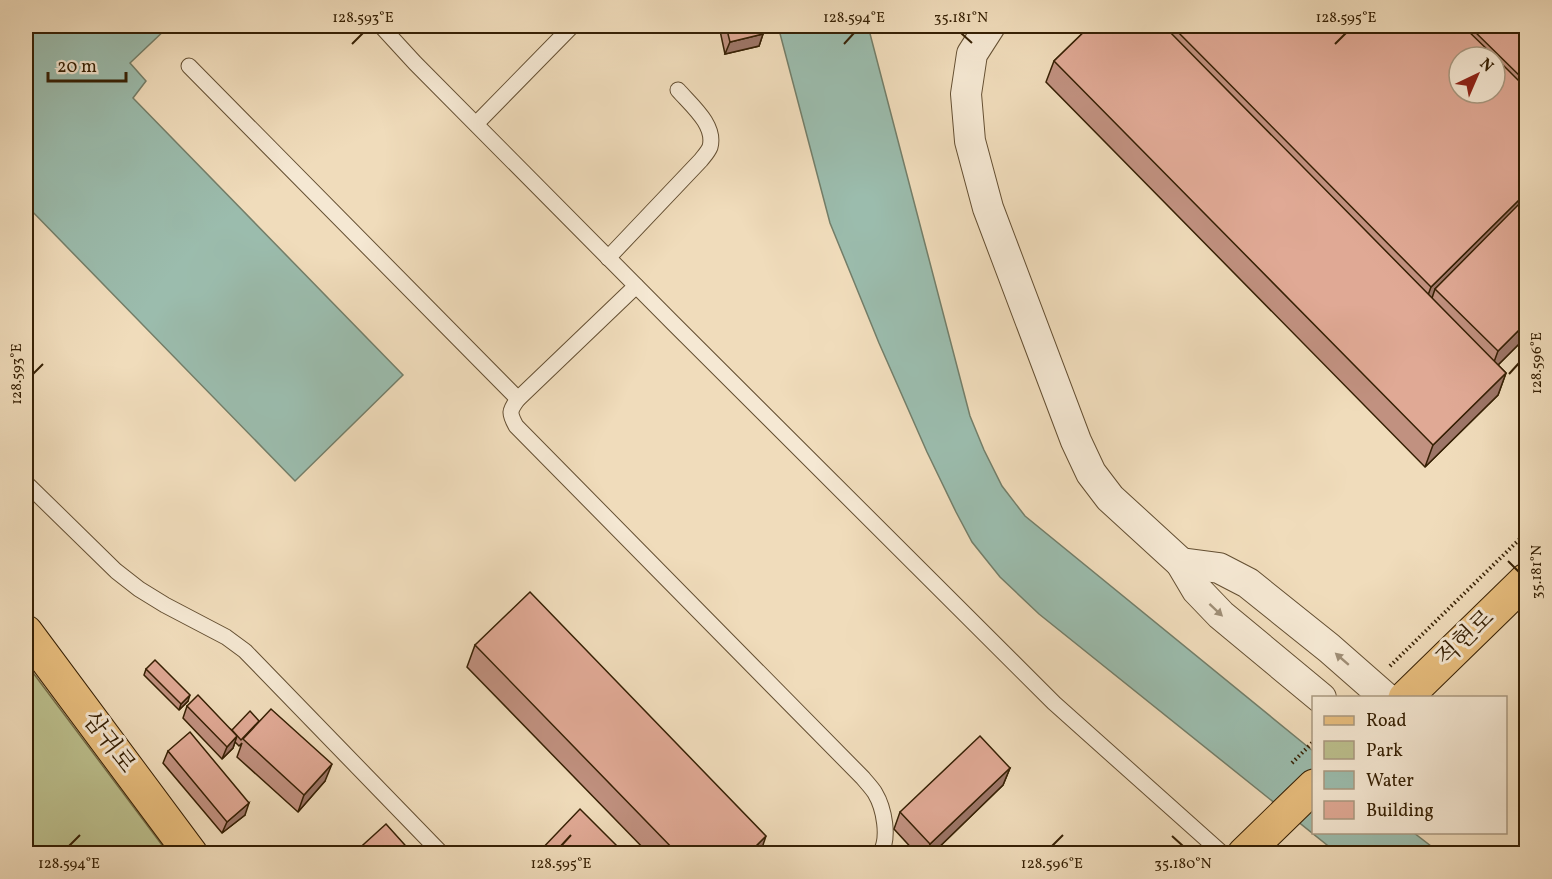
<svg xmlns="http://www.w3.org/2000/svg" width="1552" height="879" font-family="Vollkorn,'Noto Serif KR',serif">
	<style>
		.green { fill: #bcc08e; stroke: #797049; stroke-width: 1.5 }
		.water { fill: #9bbcad; stroke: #737e69; stroke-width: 1.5 }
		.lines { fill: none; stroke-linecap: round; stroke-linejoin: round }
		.service-casing { stroke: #644f32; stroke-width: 17 }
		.minor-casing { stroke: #644f32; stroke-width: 32 }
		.primary-casing { stroke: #362004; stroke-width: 35 }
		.path { stroke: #362004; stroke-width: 4; stroke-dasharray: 1.5 3; stroke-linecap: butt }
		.service { stroke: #f5e8d3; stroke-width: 15 }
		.minor { stroke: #f5e8d3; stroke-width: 30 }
		.primary { stroke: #e8be7e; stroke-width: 33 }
		.wall { fill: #c19180; stroke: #362004; stroke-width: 1.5 }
		.shaded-wall { fill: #9d7668; stroke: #362004; stroke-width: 1.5 }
		.building { fill: #e0a995; stroke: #362004; stroke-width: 1.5 }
		.oneway { fill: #9f8e76 }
		.ticks { fill: none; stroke: #362004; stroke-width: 2 }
		.labels { text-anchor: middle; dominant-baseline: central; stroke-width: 6; stroke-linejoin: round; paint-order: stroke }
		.street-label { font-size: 24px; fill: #362004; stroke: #f5e8d3 }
		.neatline { fill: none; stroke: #362004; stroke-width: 2 }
		.ticks-label { font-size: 15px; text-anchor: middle; fill: #362004 }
	</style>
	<rect width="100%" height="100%" fill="#f0dcbb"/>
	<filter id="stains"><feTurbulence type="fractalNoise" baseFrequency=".00333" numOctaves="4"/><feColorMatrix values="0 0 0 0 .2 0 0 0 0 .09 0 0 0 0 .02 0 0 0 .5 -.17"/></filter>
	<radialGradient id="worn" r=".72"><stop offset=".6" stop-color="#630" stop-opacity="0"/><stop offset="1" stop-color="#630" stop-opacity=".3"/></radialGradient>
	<path class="green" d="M26,662l2,4 140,187h-142z"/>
	<g class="water">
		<path d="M26,26h143l-39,37 16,18 -13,17 270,277 -108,106 -269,-276z"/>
		<path d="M778,26h90l102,390 14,34 18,36 23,30 288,235 1,81 100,1 26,20h-103l-298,-239 -39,-37 -28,-35 -16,-30 -29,-60 -48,-109 -49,-120z"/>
	</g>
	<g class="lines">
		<defs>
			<g id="service">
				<path d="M381,26l34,37 258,260 381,380 169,151"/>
				<path d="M189,66l329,333"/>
				<path d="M476,124l96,-98"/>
				<path d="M608,258l93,-98c3,-4 7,-8 9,-13 6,-22 -19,-42 -32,-57"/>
				<path d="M636,286l-118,113c-9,12 -9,14 -2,27l347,352c4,5 9,10 12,15 9,15 15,45 5,61"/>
				<path d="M26,483l90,88 23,18 26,16 61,32 19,14 197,203"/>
			</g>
			<g id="minor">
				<path d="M990,26l-18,28 -6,40 4,47 18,67 88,233 15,32 19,25 71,65 16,27 24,25 100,83"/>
				<path d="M1181,563l38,5 29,15 81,65 57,50"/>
			</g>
			<g id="primary">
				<path d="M26,632l165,222"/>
				<path d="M1405,698l121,-118"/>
				<path d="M1244,854l70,-68"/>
			</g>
		</defs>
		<use href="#service" class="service-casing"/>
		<use href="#minor" class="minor-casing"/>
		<use href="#primary" class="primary-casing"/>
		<g class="path">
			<path d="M1390,666l136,-133"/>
			<path d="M1292,763l22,-22"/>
		</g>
		<use href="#service" class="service"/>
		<use href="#minor" class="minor"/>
		<use href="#primary" class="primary"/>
	</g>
	<g class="wall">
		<path d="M719,26h42l2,8 -4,12 -34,8z"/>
		<path d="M1090,26h437v310l-29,29 8,8 -8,22 -73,72 -379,-385 8,-21z"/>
		<path d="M475,645l285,209h-111l-182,-187z"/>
		<path d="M146,669l42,32 -9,9 -35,-35z"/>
		<path d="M187,706l45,24 93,51 -27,31 -61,-55 5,-14 -3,3 -4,-4 -2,6 -11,11 -39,-41z"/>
		<path d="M168,751l77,64 -23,18 -59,-70z"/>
		<path d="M1010,768l-7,17 -71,69h-15l-23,-25 6,-17z"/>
	</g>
	<g class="shaded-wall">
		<path d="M763,34l-4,12 -34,8 5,-12z"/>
		<path d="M1527,192v14l-92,83 -4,12 -8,8 8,-22z"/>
		<path d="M1527,322v14l-37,37 8,-22z"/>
		<path d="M1506,373l-8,22 -73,72 8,-22z"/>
		<path d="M190,695l-2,6 -9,9 2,-6z"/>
		<path d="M237,736l-4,12 -11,11 5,-12z"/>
		<path d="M332,764l-7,17 -27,31 6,-17z"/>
		<path d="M1010,768l-7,17 -71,69h-5l3,-10z"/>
		<path d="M249,803l-4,12 -23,18 5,-11z"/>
		<path d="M766,836l-6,18h-12z"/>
	</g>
	<g class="building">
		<path d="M726,26h35l2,8 -33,8z"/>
		<path d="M1090,26h74l342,347 -73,72 -379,-384z"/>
		<path d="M1172,26h291l32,31h-36v36h36v-36l32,32v103l-96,95z"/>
		<path d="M1469,26h58v57z"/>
		<path d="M1527,196v126l-29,29 -63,-62z"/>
		<path d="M530,592l236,244 -18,18h-70l-203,-209z"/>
		<path d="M155,660l35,35 -9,9 -35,-35z"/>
		<path d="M198,695l39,41 -10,11 -40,-41z"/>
		<path d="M271,709l61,55 -28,31 -61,-56z"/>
		<path d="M250,711l9,10 -18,19 -9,-10z"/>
		<path d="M190,732l59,71 -22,19 -59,-71z"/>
		<path d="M980,736l30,32 -80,76 -30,-32z"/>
		<path d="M580,809l45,45h-88z"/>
		<path d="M386,824l27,30h-60z"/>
		<path d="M1103,846l8,8h-16z"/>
	</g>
	<defs><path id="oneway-solid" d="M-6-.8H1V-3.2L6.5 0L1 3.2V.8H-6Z" transform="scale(1.5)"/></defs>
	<g class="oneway">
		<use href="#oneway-solid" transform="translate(1216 610) rotate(43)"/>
		<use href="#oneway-solid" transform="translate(1342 659) rotate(-139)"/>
	</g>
	<path class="ticks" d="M961,33l11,10M352,44l11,-11M844,44l10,-11M1335,44l11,-11M33,374l10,-10M1509,374l10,-11M1508,561l11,11M1172,836l11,10M69,846l11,-11M561,846l10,-11M1052,846l11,-11"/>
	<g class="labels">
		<g class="street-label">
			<text transform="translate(1466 639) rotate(-44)">적현로</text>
			<text transform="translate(108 743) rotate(53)">삼귀로</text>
		</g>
	</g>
	<rect width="1552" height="879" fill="none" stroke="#f0dcbb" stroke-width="66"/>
	<rect x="1312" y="696" width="195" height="138" fill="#f5e8d3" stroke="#a99880" stroke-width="1.5"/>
	<rect x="1324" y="716" width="30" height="9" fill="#e8be7e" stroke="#a99880" stroke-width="1.5"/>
	<text x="1366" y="726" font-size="18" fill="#362004">Road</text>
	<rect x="1324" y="741" width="30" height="18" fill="#bcc08e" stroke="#a99880" stroke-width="1.5"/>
	<text x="1366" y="756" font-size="18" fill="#362004">Park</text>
	<rect x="1324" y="771" width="30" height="18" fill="#9bbcad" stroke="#a99880" stroke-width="1.5"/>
	<text x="1366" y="786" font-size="18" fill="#362004">Water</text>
	<rect x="1324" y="801" width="30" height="18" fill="#e0a995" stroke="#a99880" stroke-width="1.5"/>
	<text x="1366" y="816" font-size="18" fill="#362004">Building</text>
	<g transform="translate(1477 75) rotate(44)"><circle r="28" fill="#f5e8d3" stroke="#a99880" stroke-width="1.5"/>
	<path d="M0-4.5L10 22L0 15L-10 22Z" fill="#8f2418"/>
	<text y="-9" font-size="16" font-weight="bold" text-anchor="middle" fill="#362004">N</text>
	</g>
	<path d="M48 72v9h78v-9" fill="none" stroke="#362004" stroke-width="3"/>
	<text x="57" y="72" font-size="18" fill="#362004" stroke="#f5e8d3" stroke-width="4.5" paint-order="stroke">20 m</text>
	<rect x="33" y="33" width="1486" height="813" class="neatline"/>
	<g class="ticks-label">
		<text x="363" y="22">128.593°E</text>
		<text x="854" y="22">128.594°E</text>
		<text x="961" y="22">35.181°N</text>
		<text x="1346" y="22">128.595°E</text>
		<text transform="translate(1536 363) rotate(-90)" y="5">128.596°E</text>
		<text transform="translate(16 374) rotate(-90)" y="5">128.593°E</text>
		<text transform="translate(1536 572) rotate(-90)" y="5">35.181°N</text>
		<text x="69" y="868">128.594°E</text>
		<text x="561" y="868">128.595°E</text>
		<text x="1052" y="868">128.596°E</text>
		<text x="1183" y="868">35.180°N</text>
	</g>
	<rect width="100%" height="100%" filter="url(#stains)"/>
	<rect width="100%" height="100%" fill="url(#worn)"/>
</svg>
